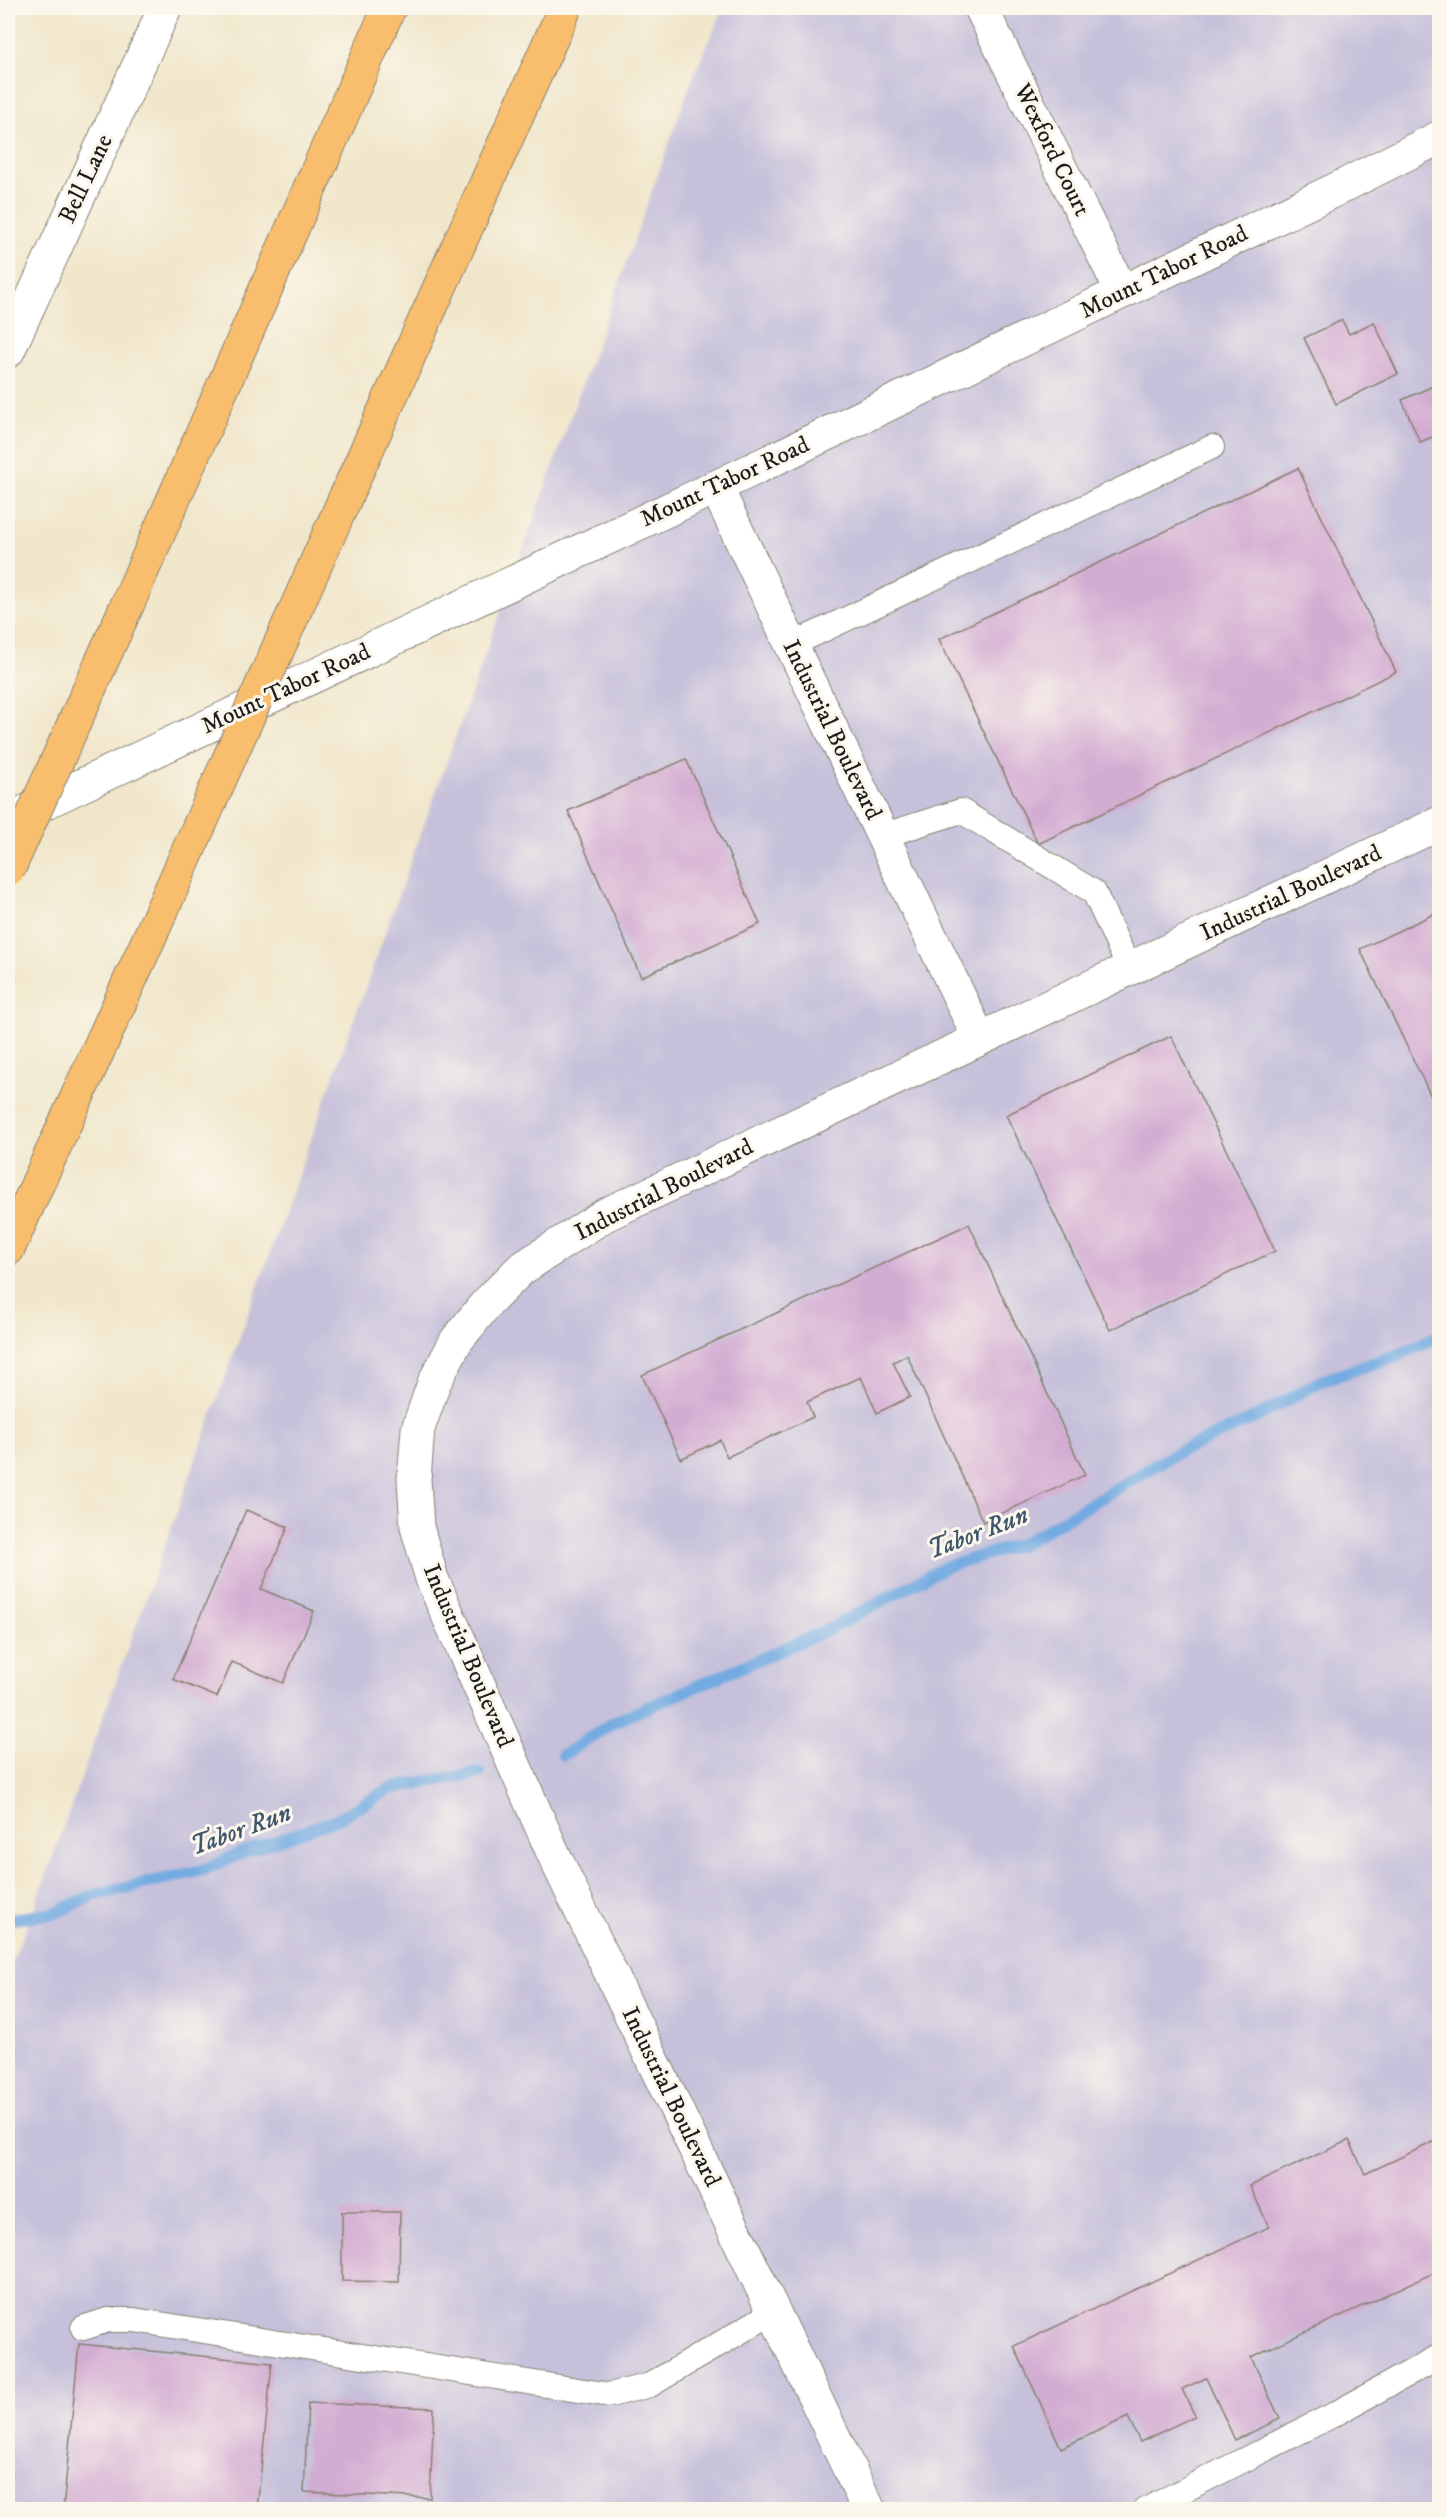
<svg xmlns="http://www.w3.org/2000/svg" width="1447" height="2517" font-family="'IM FELL DW Pica',serif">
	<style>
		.industrial { fill: #c6c0da }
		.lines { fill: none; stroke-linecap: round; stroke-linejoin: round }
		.stream { stroke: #72aae1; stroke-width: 12 }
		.building { fill: #d3acd2 }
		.service-casing { stroke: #868173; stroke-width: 26 }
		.minor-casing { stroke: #868173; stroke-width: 35 }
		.tertiary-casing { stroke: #868173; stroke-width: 35 }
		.motorway-casing { stroke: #868173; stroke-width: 35 }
		.service { stroke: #fff; stroke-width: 24 }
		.minor { stroke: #fff; stroke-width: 33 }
		.tertiary { stroke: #fff; stroke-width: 33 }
		.motorway { stroke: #f9be6d; stroke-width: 33 }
		.motorway-bridge-casing { stroke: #868173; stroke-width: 35; stroke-linecap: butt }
		.motorway-bridge { stroke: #f9be6d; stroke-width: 33 }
		.labels { text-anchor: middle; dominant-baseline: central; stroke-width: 6; stroke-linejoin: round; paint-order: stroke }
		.street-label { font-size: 24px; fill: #1c1c1c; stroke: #fbf7ec }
		.water-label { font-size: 26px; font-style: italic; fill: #3e556b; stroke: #fbf7ec }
	</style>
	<rect width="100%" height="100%" fill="#fbf7ec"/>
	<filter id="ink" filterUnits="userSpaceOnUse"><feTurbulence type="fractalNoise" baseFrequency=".0167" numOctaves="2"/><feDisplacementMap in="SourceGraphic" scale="12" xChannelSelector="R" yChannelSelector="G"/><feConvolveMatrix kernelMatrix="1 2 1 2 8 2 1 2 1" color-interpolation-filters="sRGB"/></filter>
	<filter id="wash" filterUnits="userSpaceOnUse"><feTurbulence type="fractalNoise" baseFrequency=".008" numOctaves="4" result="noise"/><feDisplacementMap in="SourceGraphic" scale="24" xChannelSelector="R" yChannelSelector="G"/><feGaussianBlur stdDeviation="1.35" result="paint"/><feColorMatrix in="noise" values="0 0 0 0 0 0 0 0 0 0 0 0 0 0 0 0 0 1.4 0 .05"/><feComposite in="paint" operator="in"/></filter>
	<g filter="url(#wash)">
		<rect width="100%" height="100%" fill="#f0e6ca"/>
		<path class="industrial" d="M724,8h715v2501l-1431,1v-539l25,-59 661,-1838z"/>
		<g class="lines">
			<g class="stream">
				<path d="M563,1755l53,-34 216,-93 113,-61 79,-24 156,-92 79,-35 60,-34 84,-29 37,-18"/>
				<path d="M13,1919l43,-6 35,-17 112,-26 36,-16 99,-35 53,-31 88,-15"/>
			</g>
		</g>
		<g id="blocks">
			<g class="building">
				<path d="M1342,320l7,14 25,-12 24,52 -62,30 -32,-66z"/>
				<path d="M1440,383v51l-20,8 -18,-42z"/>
				<path d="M1298,468l98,204 -358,172 -99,-205z"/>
				<path d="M686,759l74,165 -119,53 -73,-166z"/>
				<path d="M1440,911v204l-80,-166z"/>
				<path d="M1171,1036l104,215 -165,79 -104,-215z"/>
				<path d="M969,1224l116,251 -102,47 -76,-167 -14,7 17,35 -33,16 -16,-36 -54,25 6,15 -86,40 -7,-17 -39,19 -39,-84z"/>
				<path d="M246,1510l42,17 -27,62 53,22 -31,72 -51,-21 -15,35 -44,-18z"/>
				<path d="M1440,2139v131l-189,87 29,62 -45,21 -29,-62 -24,11 13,27 -55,26 -12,-25 -67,31 -47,-102 255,-119 -19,-41 99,-46 16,34z"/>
				<path d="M342,2212h58l-1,70 -57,-1z"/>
				<path d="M79,2344l193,19 -15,147h-194z"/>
				<path d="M308,2403l126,5 -4,90 -126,-6z"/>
			</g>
		</g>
	</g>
	<g filter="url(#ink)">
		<use href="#blocks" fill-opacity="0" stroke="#868173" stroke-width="1.5"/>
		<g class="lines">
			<defs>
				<g id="service">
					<path d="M791,645l421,-198"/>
					<path d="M882,836l79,-25 133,81 35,76"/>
					<path d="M83,2328l25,-8h26l476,75 40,-10 125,-74"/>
					<path d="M1145,2510l190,-96 105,-58"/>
				</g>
				<g id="minor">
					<path d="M981,8l141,284"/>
					<path d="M8,351l157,-343"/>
					<path d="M716,487l263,551"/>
					<path d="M869,2510l-315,-655 -122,-276 -15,-52 -3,-48 4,-50 16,-46 22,-42 30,-37 35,-35 84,-54 835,-392"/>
				</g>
				<path id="tertiary" d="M8,820l708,-333 623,-299 101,-51"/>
				<g id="motorway">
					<path d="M342,505l223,-497"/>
					<path d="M128,603l261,-595"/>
					<path d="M8,1249l153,-337"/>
				</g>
			</defs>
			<use href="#service" class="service-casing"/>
			<use href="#minor" class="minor-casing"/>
			<use href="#tertiary" class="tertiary-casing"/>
			<use href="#motorway" class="motorway-casing"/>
			<use href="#service" class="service"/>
			<use href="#minor" class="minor"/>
			<use href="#tertiary" class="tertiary"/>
			<use href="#motorway" class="motorway"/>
			<defs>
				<g id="motorway-bridge">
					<path d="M8,870l120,-267"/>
					<path d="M161,912l181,-407"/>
				</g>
			</defs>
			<use href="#motorway-bridge" class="motorway-bridge-casing"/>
			<use href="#motorway-bridge" class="motorway-bridge"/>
		</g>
	</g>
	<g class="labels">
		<g class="street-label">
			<text transform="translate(1052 150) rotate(64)">Wexford Court</text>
			<text transform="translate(86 179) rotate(-65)">Bell Lane</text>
			<text transform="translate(1164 272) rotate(-26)">Mount Tabor Road</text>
			<text transform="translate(725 482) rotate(-25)">Mount Tabor Road</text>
			<text transform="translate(286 689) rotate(-25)">Mount Tabor Road</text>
			<text transform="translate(832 730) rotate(64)">Industrial Boulevard</text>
			<text transform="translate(1291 893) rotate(-25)">Industrial Boulevard</text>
			<text transform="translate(664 1190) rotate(-27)">Industrial Boulevard</text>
			<text transform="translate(468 1656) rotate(67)">Industrial Boulevard</text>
			<text transform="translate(671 2097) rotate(64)">Industrial Boulevard</text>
		</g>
		<g class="water-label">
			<text transform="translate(978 1533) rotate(-21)">Tabor Run</text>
			<text transform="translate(241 1830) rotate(-20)">Tabor Run</text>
		</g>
	</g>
	<rect width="1447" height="2517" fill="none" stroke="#fbf7ec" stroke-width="30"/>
</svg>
